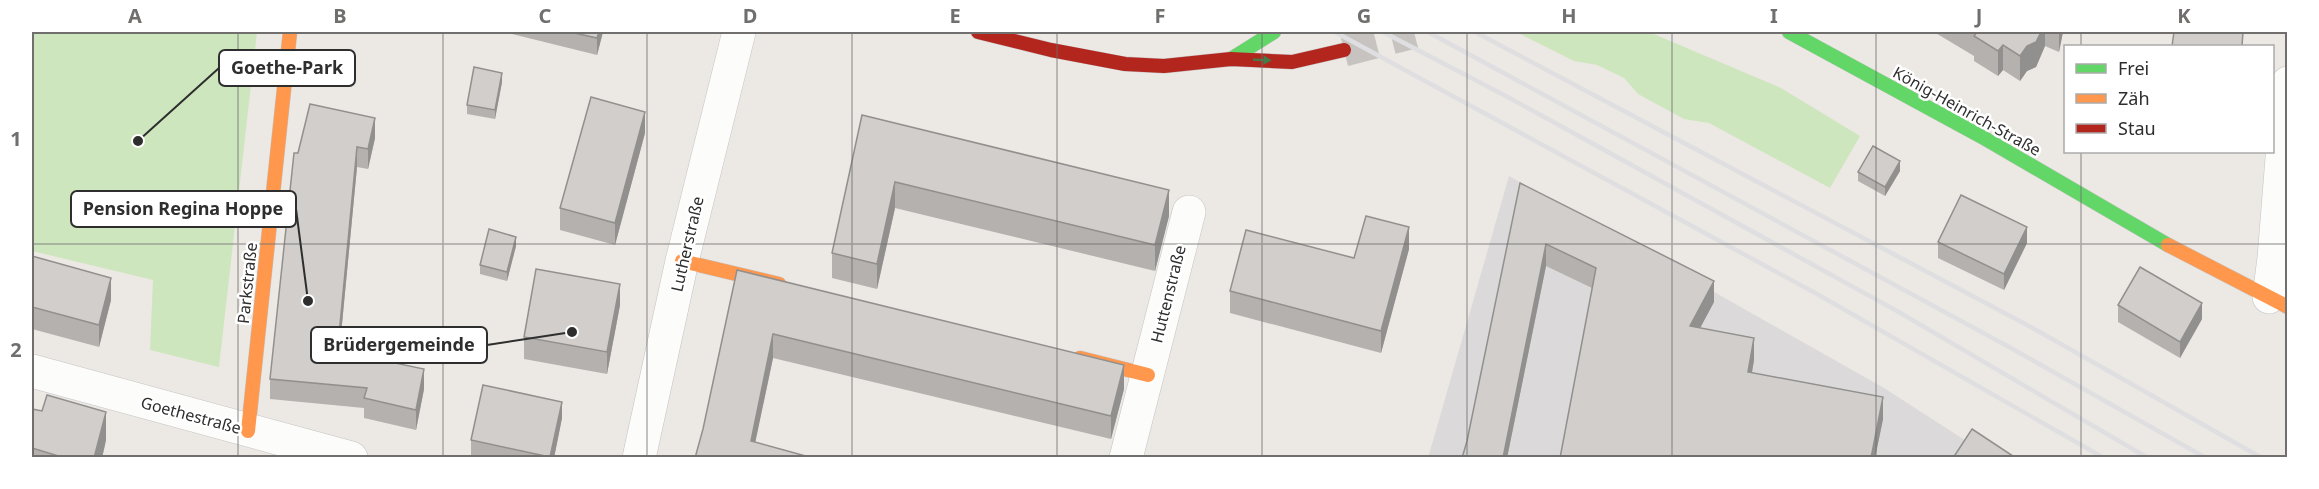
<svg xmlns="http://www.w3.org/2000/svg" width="2319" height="489" font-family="'Noto Sans',sans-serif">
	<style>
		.industrial { fill: #dcd9db }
		.green { fill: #cee6be }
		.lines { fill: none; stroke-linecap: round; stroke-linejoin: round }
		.secondary-tunnel { stroke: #c6c3c0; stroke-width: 33; stroke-dasharray: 33 16; stroke-linecap: butt }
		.street-casing { stroke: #c5c4c5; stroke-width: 34 }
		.fast-casing { stroke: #c5c4c5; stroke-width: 15 }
		.slow-casing { stroke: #c5c4c5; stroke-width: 15 }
		.jam-casing { stroke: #c5c4c5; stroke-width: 15 }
		.street { stroke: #fcfcfb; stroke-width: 33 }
		.fast { stroke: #63d668; stroke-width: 14 }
		.slow { stroke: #ff974d; stroke-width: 14 }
		.jam { stroke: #b3261e; stroke-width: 14 }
		.rail { stroke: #dfdfe1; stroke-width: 4.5 }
		.wall { fill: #b4b1af }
		.shaded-wall { fill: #92908e }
		.building { fill: #d1cecb; stroke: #92908e; stroke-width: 1.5 }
		.oneway { fill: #467a48 }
		.grid { fill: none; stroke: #706f6e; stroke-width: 1.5; stroke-opacity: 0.55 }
		.labels { text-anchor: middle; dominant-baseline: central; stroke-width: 5; stroke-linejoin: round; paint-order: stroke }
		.street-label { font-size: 16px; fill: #2e2e2e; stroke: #fff }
		.leader { fill: none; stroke: #2e2e2e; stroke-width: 2 }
		.callout-dot { fill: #2e2e2e; stroke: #fff; stroke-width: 2 }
		.callout { fill: #fff; stroke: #2e2e2e; stroke-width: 2 }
		.callout-label { font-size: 18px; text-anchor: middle; font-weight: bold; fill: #2e2e2e }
		.neatline { fill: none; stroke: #706f6e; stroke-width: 2 }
		.grid-label { font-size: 20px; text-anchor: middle; font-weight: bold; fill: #706f6e }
	</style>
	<rect width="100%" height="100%" fill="#ece8e4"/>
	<path class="industrial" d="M1509,176l375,212 107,69 -563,1z"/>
	<g class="green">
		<path d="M32,32h225l-38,335 -69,-17 3,-70 -121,-29z"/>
		<path d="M1516,32h133l132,56 79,48 -30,52 -121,-65 -25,-4 -46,-25 -14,-16 -27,-13 -23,-4z"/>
	</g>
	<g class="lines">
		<path class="secondary-tunnel" d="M1344,50l70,-18"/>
		<defs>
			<g id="street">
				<path d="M2269,297l5,-39 14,-175"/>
				<path d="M32,371l319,87"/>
				<path d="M639,458l43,-197 57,-229"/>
				<path d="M1126,458l63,-246"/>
			</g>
			<g id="fast">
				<path d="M1789,32l195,106 184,107"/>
				<path d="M1231,59l43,-27"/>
			</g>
			<g id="slow">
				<path d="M2168,245l120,62"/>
				<path d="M682,261l97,23"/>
				<path d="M1080,358l68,17"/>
				<path d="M248,431l42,-399"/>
			</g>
			<path id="jam" d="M978,32l73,18 74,14 39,2 67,-7 61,3 52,-12"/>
		</defs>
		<use href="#street" class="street-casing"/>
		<use href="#fast" class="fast-casing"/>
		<use href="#slow" class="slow-casing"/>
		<use href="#jam" class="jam-casing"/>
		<use href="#street" class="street"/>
		<use href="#fast" class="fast"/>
		<use href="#slow" class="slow"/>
		<use href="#jam" class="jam"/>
		<g class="rail">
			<path d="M1335,32l482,262 287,164"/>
			<path d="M1383,32l123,64 391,215 251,147"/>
			<path d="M1428,32l583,316 195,110"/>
			<path d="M1475,32l554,294 233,132"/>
		</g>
	</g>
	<g class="wall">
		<path d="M504,32h99l-6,23z"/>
		<path d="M1934,32h129l-4,20 -14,-6 -9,21 -9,4 -7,10 -17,-11 -5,6 -24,-15v-5z"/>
		<path d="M502,82l-7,37 -28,-5v-9z"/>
		<path d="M862,115l307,101 -14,55 -260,-63 -18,81 -45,-11v-25z"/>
		<path d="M645,133l-30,112 -55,-15v-22z"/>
		<path d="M375,138l-7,31 -11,-2 -16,168 9,19 74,35 -8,41 -52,-12v-10l-94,-9v-20l28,-226z"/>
		<path d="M1900,171l-15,25 -27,-15v-9z"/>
		<path d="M1520,183l194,119 -14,26 54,32 -2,13 131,46 -8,39h-315l32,-170 -46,-22 -39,192h-45l5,-17z"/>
		<path d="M1938,242l89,1 -23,47 -66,-32z"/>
		<path d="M516,246l-9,35 -27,-7v-9z"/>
		<path d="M1409,249l-28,104 -151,-40v-22l124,-33z"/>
		<path d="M32,256l79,44 -12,47 -67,-18z"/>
		<path d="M737,270l387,119 -13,50 -338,-81 -18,84 -52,-13z"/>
		<path d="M620,305l-13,69 -83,-15v-22z"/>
		<path d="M2118,305l84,14 -22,39 -62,-36z"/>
		<path d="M32,409l74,31 -4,18h-70z"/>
		<path d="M562,418l-8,40h-79l-4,-1v-17z"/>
	</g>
	<g class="shaded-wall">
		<path d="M599,32h4l-6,23v-17z"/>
		<path d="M2041,32h4v14l-9,21 -9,4 -7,10v-25l7,-10z"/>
		<path d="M2059,32h4l-4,20z"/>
		<path d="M2003,45v25l-5,6v-25z"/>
		<path d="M502,73v9l-7,37v-9z"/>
		<path d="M645,112v21l-30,112v-22z"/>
		<path d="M375,118v20l-7,31v-20z"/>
		<path d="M357,147v20l-18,188v-20z"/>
		<path d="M1900,161v10l-15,25v-9z"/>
		<path d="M895,182v26l-18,81v-25z"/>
		<path d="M1169,190v26l-14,55v-26z"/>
		<path d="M1409,227v22l-28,104v-22z"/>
		<path d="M2027,227v16l-23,47v-16z"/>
		<path d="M516,237v9l-9,35v-9z"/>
		<path d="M1546,244v22l-39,192h-4z"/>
		<path d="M111,278v22l-12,47v-22z"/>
		<path d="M1714,281v21l-24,45v-21z"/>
		<path d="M620,284v21l-13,69v-22z"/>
		<path d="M2202,303v16l-22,39v-16z"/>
		<path d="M773,334v24l-21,100 -1,-17z"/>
		<path d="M350,337v20l-3,-4z"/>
		<path d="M1754,338v22l-6,34v-22z"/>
		<path d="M1124,365v24l-13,50v-23z"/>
		<path d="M424,369v20l-8,41v-20z"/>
		<path d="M1883,397v22l-8,39h-4z"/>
		<path d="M562,402v16l-8,40h-4z"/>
		<path d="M106,412v28l-4,18h-8z"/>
	</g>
	<g class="building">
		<path d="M570,32h29l-2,6z"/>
		<path d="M1976,32h65l-5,10 -9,4 -7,10 -17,-11 -5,6 -24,-15 3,-4z"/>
		<path d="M2174,32h69l-1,14h-70z"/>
		<path d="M474,67l28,6 -7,37 -28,-5z"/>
		<path d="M591,97l54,15 -30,111 -55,-15z"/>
		<path d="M310,104l65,14 -7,31 -11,-2 -18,188 11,2 -3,16 77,16 -8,41 -52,-12 3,-10 -97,-9 24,-226h4z"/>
		<path d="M862,115l307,75 -14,55 -260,-63 -18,82 -45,-11z"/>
		<path d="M1873,146l27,15 -15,26 -27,-15z"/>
		<path d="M1520,183l194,98 -24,45 64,12 -6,34 135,25 -12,61h-311l36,-190 -50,-24 -43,214h-41l5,-17z"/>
		<path d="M1961,195l66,32 -23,47 -66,-32z"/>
		<path d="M1366,216l43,11 -28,104 -151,-40 16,-61 108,28z"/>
		<path d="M489,229l27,8 -9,35 -27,-7z"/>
		<path d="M32,256l79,22 -12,47 -67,-18z"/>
		<path d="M2140,267l62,36 -22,39 -62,-37z"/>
		<path d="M536,269l84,15 -13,68 -83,-15z"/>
		<path d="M737,270l387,95 -13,51 -338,-82 -22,107 62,17h-118l8,-29z"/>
		<path d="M483,385l79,17 -12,55 -79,-17z"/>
		<path d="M47,395l59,17 -12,46h-29l-33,-10v-39l10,2z"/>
		<path d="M1972,429l44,29h-63z"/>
	</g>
	<defs><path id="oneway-solid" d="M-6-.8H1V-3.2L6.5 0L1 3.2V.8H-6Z" transform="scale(1.5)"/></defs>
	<use class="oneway" href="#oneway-solid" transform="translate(1262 60) rotate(3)"/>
	<path class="grid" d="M238,32v426M443,32v426M647,32v426M852,32v426M1057,32v426M1262,32v426M1467,32v426M1672,32v426M1876,32v426M2081,32v14M2081,152v306M32,244h2256"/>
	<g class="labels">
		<g class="street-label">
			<text transform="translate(1967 111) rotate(29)">König-Heinrich-Straße</text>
			<text transform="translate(687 244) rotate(-77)">Lutherstraße</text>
			<text transform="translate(247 283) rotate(-84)">Parkstraße</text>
			<text transform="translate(1168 294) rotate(-76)">Huttenstraße</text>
			<text transform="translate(191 415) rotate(15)">Goethestraße</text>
		</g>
	</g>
	<path class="leader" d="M138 141L219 68M308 301L296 209M572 332L487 345"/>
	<g class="callout-dot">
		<circle cx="138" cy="141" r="6"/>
		<circle cx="308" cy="301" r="6"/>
		<circle cx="572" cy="332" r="6"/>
	</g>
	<g class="callout">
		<rect x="219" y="50" width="136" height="36" rx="6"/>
		<rect x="71" y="191" width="225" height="36" rx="6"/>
		<rect x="311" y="327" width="176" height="36" rx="6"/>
	</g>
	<g class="callout-label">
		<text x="287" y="74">Goethe-Park</text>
		<text x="183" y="215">Pension Regina Hoppe</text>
		<text x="399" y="351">Brüdergemeinde</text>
	</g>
	<rect width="2319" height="489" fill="none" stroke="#ffffff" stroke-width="66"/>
	<rect x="2064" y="45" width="210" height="108" fill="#ffffff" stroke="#ababab" stroke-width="1.5"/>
	<rect x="2076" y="64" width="30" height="9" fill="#63d668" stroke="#ababab" stroke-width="1.5"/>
	<text x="2118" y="75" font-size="18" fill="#2e2e2e">Frei</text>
	<rect x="2076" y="94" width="30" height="9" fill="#ff974d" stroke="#ababab" stroke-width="1.5"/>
	<text x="2118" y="105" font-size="18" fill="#2e2e2e">Zäh</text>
	<rect x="2076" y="124" width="30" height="9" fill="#b3261e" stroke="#ababab" stroke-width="1.5"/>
	<text x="2118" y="135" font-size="18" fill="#2e2e2e">Stau</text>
	<rect x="33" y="33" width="2253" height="423" class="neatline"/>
	<g class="grid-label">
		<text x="135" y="23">A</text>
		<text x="340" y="23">B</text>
		<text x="545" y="23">C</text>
		<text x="750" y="23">D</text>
		<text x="955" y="23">E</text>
		<text x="1160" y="23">F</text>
		<text x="1364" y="23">G</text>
		<text x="1569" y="23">H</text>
		<text x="1774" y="23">I</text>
		<text x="1979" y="23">J</text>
		<text x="2184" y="23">K</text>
		<text x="16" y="146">1</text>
		<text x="16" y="357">2</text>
	</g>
</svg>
